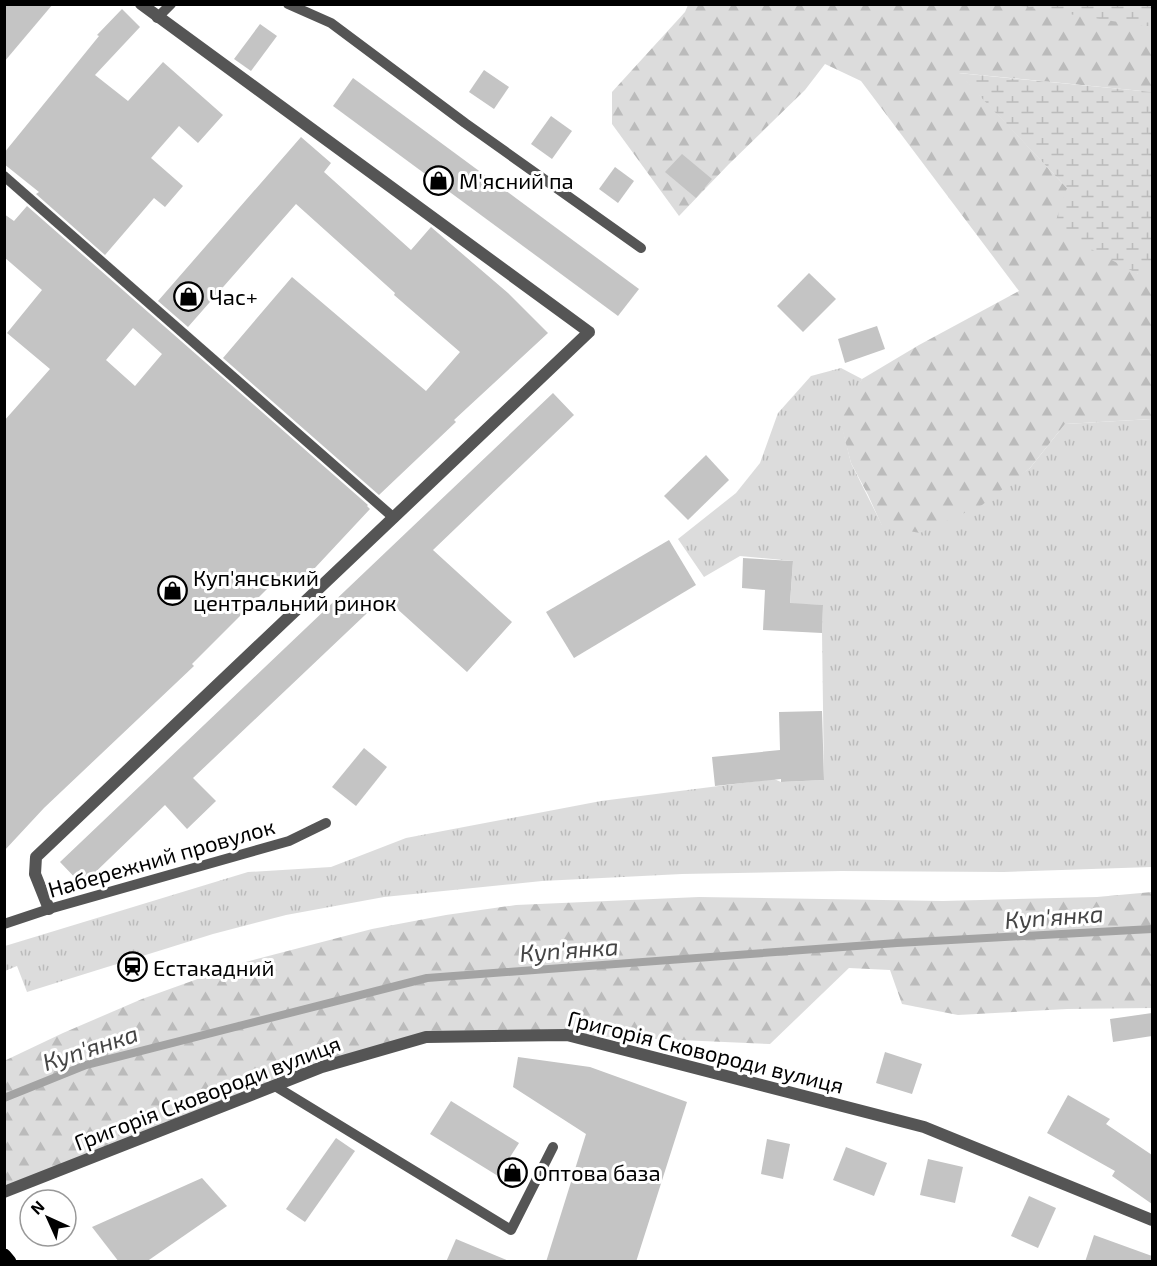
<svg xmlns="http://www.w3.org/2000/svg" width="1157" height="1266" font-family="'Exo 2',sans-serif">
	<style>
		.grass { fill: url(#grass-tufts) }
		.forest { fill: url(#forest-firs) }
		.wetland { fill: url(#wetland-marsh) }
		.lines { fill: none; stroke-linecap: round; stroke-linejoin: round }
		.stream { stroke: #a3a3a3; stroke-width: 8 }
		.building { fill: #c4c4c4; fill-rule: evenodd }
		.lane { stroke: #555; stroke-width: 10 }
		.street { stroke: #555; stroke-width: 12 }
		.primary { stroke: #000; stroke-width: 15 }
		.labels { text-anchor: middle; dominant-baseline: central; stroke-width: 6; stroke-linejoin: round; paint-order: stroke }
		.poi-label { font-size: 22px; fill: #000; stroke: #fff; text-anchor: start }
		.street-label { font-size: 22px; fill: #000; stroke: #fff }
		.water-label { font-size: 24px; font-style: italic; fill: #444; stroke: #fff }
	</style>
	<defs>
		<pattern id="grass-tufts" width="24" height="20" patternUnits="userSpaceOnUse" patternTransform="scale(1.5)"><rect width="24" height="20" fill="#dcdcdc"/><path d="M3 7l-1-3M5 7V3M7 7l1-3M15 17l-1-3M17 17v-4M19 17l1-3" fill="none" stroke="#bbb"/></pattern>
		<pattern id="forest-firs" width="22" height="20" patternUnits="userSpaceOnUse" patternTransform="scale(1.5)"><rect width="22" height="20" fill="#dcdcdc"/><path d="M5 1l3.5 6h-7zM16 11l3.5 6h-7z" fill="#bbb"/></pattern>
		<pattern id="wetland-marsh" width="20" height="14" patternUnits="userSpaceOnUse" patternTransform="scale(1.5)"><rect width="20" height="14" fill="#dcdcdc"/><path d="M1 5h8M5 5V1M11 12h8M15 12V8" fill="none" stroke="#bbb"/></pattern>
	</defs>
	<rect width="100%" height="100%" fill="#fff"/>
	<path class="grass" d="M841,368l21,11 -21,43 10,41 31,62 82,-12 66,-45 35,-44 87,-5v448l-148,5 -163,-1 -159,3 -140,7 -158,16 -98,18 -73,19 -186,58 -10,-26 -12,5v-25l243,-74 83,-5 75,-29 195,-37 173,-22 7,3 43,-2 -2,-147 1,-28 -33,-1 3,-43 -53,-5 -36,21 -26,-38 58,-46 24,-30 18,-50 33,-37z"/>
	<g class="forest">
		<path d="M1013,4l139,22v66l-193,-19 108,115 71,86h14v145l-87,5 -35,44 -48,37 -62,28 -38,-7 -14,-31 -17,-32 -12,-46 23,-38 57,-34 100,-54 -158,-210 -36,-17 -20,26 -76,74 -50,52 -67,-92v-32l73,-80 3,-7z"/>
		<path d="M1152,892v116l-85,1 -109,6 -56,-11 -12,-34 -41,-2 -79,76 -203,-9 -141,2 -59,17 -355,135 -7,-6 -1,-122 59,-28 79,-34 100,-36 130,-34 74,-14 70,-10 183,-8 244,4 154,-4z"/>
	</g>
	<g class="wetland">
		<path d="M1013,5h139v21h-9z"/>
		<path d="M958,73l194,19v182h-14l-85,-45 14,-41z"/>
	</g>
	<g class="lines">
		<path class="stream" d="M4,1098l82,-33 341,-87 470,-35 255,-14"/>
	</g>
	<g class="building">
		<path d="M4,4h49l-49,58z"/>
		<path d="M122,9l18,18 -45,48 33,26 35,-39 60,53 -25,28 -19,-17 -28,32 32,28 -18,21 -11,-9 -49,57 -69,-61 3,-2 -35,-28v-11l95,-117 -2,-1z"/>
		<path d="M260,24l17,12 -26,35 -17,-12z"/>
		<path d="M484,70l25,17 -15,22 -25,-17z"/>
		<path d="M353,78l286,211 -21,27 -285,-210z"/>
		<path d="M551,116l21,15 -20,28 -21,-15z"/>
		<path d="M301,137l30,26 -7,9 87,78 20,-23 77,66 40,40 -94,87 2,2 -77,73 -156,-137 69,-81 134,114 34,-39 -66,-57 1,-2 -99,-89 -108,123 -30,-26z"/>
		<path d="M682,154l30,25 -16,19 -31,-26z"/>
		<path d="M615,167l19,14 -16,22 -19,-14z"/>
		<path d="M27,206l341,299 -1,1 3,3 -71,76 -15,-13 -92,92 2,2 -150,142 -40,43v-430l46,-52 -43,-36 35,-43 -38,-33v-43l10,7zM133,328l29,26 -27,32 -29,-26z"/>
		<path d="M809,273l27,26 -33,33 -26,-26z"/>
		<path d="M877,326l8,23 -40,14 -7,-24z"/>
		<path d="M553,393l21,22 -141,135 79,72 -45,50 -83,-75 -191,181 23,23 -29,28 -22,-24 -83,80 -22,-23z"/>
		<path d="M706,455l23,25 -41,40 -24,-24z"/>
		<path d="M669,540l27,45 -122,73 -28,-46z"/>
		<path d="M743,558l50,3 -3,42 33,2 -1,28 -59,-3 2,-40 -23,-2z"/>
		<path d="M822,711l2,69 -43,2v-3l-66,7 -3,-29 68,-7 -1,-38z"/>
		<path d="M364,748l23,19 -31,39 -24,-19z"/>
		<path d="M1152,1013v23l-39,6 -3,-23z"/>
		<path d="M885,1052l37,12 -10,30 -36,-11z"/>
		<path d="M518,1057l72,10 97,35 -51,160h-90l40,-128 -73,-47z"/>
		<path d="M1068,1095l42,24 -4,5 46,31v49l-40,-28 3,-5 -68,-38z"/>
		<path d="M451,1101l68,42 -21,33 -68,-42z"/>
		<path d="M336,1138l19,13 -50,71 -19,-13z"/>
		<path d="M767,1139l23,5 -7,35 -22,-5z"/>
		<path d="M846,1147l41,16 -13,33 -41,-16z"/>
		<path d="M928,1159l35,8 -8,36 -35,-8z"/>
		<path d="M202,1178l25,28 -81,56h-27l-27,-35z"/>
		<path d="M1029,1196l27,12 -18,40 -27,-12z"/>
		<path d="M1094,1235l58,21v6h-67z"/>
		<path d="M456,1239l53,22v1h-63z"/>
	</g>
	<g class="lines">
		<g class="lane">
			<path d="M288,4l43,19 134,100 176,125"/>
			<path d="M157,18l14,-14"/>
			<path d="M4,176l390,342"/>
			<path d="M4,924l45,-15 240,-68 37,-18"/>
			<path d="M275,1086l236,144 42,-83"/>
		</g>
		<g class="street">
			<path d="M49,909l-14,-35 1,-17 553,-525 -448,-328"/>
			<path d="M4,1192l318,-125 104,-30 141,-2 357,92 228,93"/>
		</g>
		<path class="primary" d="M4,1256l5,6"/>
	</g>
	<defs>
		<symbol id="shop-ring" viewBox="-11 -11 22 22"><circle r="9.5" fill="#fff" stroke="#000" stroke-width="1.5"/><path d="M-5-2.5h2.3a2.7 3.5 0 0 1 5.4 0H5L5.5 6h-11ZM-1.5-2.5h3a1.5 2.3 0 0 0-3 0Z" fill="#000"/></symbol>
		<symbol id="station-ring" viewBox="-11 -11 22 22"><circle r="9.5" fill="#fff" stroke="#000" stroke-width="1.5"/><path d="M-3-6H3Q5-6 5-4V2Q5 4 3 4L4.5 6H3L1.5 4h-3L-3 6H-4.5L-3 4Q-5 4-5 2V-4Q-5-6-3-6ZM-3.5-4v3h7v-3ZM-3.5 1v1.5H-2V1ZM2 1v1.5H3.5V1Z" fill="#000"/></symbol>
	</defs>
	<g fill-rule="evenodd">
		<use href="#shop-ring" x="422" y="164" width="33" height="33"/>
		<use href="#shop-ring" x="172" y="280" width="33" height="33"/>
		<use href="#shop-ring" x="156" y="574" width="33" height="33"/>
		<use href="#station-ring" x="116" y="950" width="33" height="33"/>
		<use href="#shop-ring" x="496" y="1156" width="33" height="33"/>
	</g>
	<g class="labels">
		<g class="poi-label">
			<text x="459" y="180">М'ясний па</text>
			<text x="209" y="296">Час+</text>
			<text x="193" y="577">Куп'янський<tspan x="193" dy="25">центральний ринок</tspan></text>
			<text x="153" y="967">Естакадний</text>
			<text x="533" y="1172">Оптова база</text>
		</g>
		<g class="street-label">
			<text transform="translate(161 857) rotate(-16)">Набережний провулок</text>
			<text transform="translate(706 1051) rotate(14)">Григорія Сковороди вулиця</text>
			<text transform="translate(207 1092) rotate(-21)">Григорія Сковороди вулиця</text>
		</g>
		<g class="water-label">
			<text transform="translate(1054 916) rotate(-4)">Куп'янка</text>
			<text transform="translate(569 949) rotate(-4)">Куп'янка</text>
			<text transform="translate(90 1047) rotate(-18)">Куп'янка</text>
		</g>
	</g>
	<rect width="1157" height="1266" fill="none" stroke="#000000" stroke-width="12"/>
	<g transform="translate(48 1218) rotate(315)"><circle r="28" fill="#ffffff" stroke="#999999" stroke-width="1.5"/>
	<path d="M0-4.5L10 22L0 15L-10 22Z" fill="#000000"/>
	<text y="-9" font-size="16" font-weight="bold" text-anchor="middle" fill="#000000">N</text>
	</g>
</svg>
